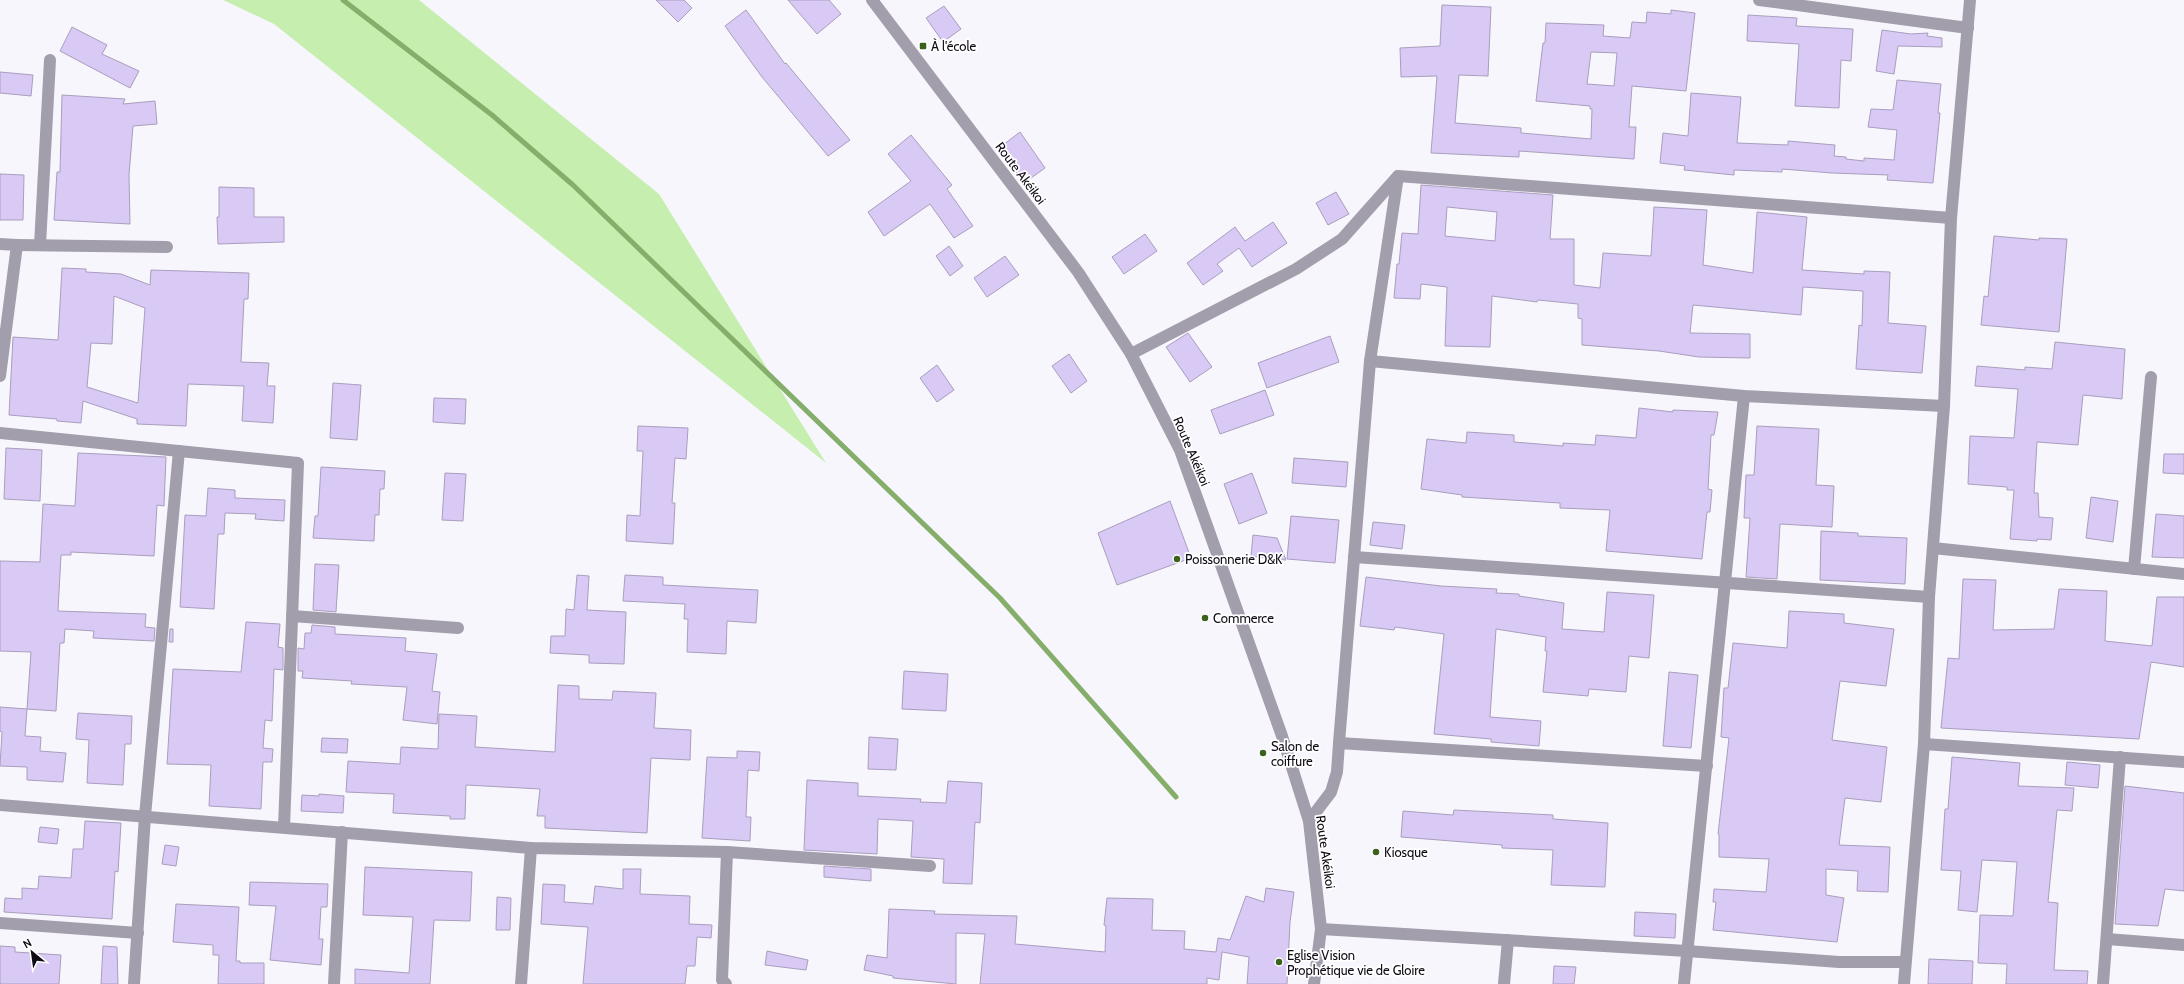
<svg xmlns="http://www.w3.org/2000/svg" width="2184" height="984" font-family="Cabin,sans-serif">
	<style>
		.green { fill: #c6eeaf }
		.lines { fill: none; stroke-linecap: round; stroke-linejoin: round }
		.stream { stroke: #85ae6b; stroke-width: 5 }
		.building { fill: #d9c9f5; stroke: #a99ebd; fill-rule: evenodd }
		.minor { stroke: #a39eac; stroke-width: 12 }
		.poi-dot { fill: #3b621c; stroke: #fff; stroke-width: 1.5 }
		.labels { text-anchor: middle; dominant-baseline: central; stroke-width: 3.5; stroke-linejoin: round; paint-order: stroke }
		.poi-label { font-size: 13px; fill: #0f0a15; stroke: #fff; text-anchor: start }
		.street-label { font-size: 13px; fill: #0f0a15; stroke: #fff }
	</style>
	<rect width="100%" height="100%" fill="#f8f6fd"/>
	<path class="green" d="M223,0h196l240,194 167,269 -552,-439z"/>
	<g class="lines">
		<path class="stream" d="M343,0l149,115 81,70 427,413 176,199"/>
	</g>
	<g class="building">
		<path d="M656,0h28l8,8 -14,14z"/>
		<path d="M788,0h41l12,14 -24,20z"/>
		<path d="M1442,5l49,2 -3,69 -29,-1 -4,48 66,5v5l70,6 1,-30h-2v-3l-54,-5 7,-58h2l1,-20 58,2 -1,11 27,2 2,-16 14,1 1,-11 24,2v-4l24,3 -9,78 -54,-5 -3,41h7l-2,32 -115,-8v6l-88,-4 6,-77 -36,1 -1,-29 40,-2zM1591,52l26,1 -3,33 -27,-2z"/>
		<path d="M944,6l17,23 -18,13 -17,-24z"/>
		<path d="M746,10l39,54 1,-1 64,77 -22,16 -66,-79 -37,-51z"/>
		<path d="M1748,15l49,3 -1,8 57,3 -2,32 -10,-1 -2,48 -44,-2 4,-62 -52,-3z"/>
		<path d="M72,27l35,18 -5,9 37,17 -9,17 -70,-37z"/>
		<path d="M1882,30l29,4 17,-1 -1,3 15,2v9l-44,-1 -4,28 -18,-3z"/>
		<path d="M0,72l33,3 -2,21 -31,-3z"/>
		<path d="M1897,80l44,4 -3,29h2l-7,70 -46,-3 1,-5 -56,-2 -50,-4v3l-48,-2v5l-50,-5 1,-4 -25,-3 3,-30 25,3 3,-43 50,4 -4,46 51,2v-4l47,4 -1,11 12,1v2l18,2v-3l30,2 3,-30 -29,-3 3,-18 22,1z"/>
		<path d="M62,95l63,4 -2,5 32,-3 2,23 -24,2 -4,49 1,49 -76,-4 3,-48h3z"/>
		<path d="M1020,132l25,36 -21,15 -25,-35z"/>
		<path d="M911,135l41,50 -5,4 26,37 -19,12 -24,-34 -46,32 -16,-24 43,-31 -23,-27z"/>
		<path d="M0,174l24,1 -1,45h-23z"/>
		<path d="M1421,185l132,10 -3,44h24v46l26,3 3,-35 48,3 3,-49 53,3 -4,55 50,8 4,-61 50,5 -5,53 62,4v-3l26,1 -2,51 38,3 -4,47 -66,-4 3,-44 3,1 1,-35 -60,-4 -2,28 -108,-10 -3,28 60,1v24l-51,-1 -40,-6 -77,-6v-26l-4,-1v-14l-40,-4 -1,2 -45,-6 -2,51 -45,-1 2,-59 -26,-3 -1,15 -26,-1 3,-34h2l3,-31 16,1zM1447,207l50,5 -2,29 -50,-5z"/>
		<path d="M219,187l35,1v29h30v25l-66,2 -1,-27h2z"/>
		<path d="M1336,192l13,22 -21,11 -12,-22z"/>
		<path d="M1273,222l14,21 -35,24 -13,-19 -22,16 6,7 -20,14 -16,-22 48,-36 10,14z"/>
		<path d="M1145,234l12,17 -33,23 -12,-17z"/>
		<path d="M1994,236l45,4v-2l28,1 -8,93 -78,-7 3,-29 4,1z"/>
		<path d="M949,246l14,20 -13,10 -14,-20z"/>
		<path d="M1005,256l14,19 -32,22 -13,-19z"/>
		<path d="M62,268l24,1v3l35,2 29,11 1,-15 98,3 -1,26h-4l-3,63 28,1 -2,23h8l-2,37 -31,-2 2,-35 -56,-2 -2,42 -49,-2v-5l-54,-18 -2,22 -24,-2v-2l-48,-4 4,-78 45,3zM114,296l31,12 -7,95 -51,-16 4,-44 21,1z"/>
		<path d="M1188,333l24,34 -22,15 -24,-35z"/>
		<path d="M1330,336l9,26 -72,26 -9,-25z"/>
		<path d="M2055,342l70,7 -3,50 -39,-4 -5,50 -41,-3 -3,51h4l1,24 14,1 -2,22 -14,-1v2l-27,-2 4,-49h-7v-3l-39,-3 1,-25 1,-23 44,2 4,-49 -43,-3 2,-20 48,4v-3l27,2z"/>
		<path d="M1069,354l18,27 -16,12 -19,-27z"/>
		<path d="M937,365l17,25 -17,12 -17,-24z"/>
		<path d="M333,383l28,2 -4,55 -27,-2z"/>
		<path d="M1265,390l9,25 -54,19 -9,-24z"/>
		<path d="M434,398l32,1 -1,25 -32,-2z"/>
		<path d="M1639,408l34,4v-2l45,2 -4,23h-3l-3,54 4,1 -2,22h-3l-5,47 -96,-8 4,-41 -50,-2v-5l-98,-6v-2l-41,-6 6,-50 39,4 1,-11 47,3v7l49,4v-3l32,2 1,-10 40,3z"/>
		<path d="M638,426l50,2 -2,31 -11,-1 -3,45h3l-2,41 -47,-3 1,-26 13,1 3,-65h-6z"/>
		<path d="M1757,426l62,3 -3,56 18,1 -2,41 -52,-3 -3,55 -31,-2 4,-59h-6l2,-43h8z"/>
		<path d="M6,448l36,2 -2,51 -36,-2z"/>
		<path d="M78,453l88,4 -2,49 -7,-1 -3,51 -83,-4v3h-10l-3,56 88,3 -1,13 10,1 -1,13 -61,-3 1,-7 -29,-2 -1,14h-4l-4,68 -29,-2 4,-57 -31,-1v-90l40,1 3,-58 32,2z"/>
		<path d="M2164,454h20v20l-21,-1z"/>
		<path d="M1294,458l54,4 -2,25 -54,-4z"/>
		<path d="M321,467l64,4 -1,18h-4l-1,26h-4l-1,26 -61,-3 2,-22h3z"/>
		<path d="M445,473l21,1 -3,47 -21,-1z"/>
		<path d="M1252,473l15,40 -28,11 -15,-40z"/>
		<path d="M208,488l27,2v8l50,2 -1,21 -29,-2 1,-5 -31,-1 -1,21h-6l-4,75 -34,-2 5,-92 21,1z"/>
		<path d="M2091,497l27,4 -5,41 -27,-4z"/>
		<path d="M1170,501l21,57 -74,27 -19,-52z"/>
		<path d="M2156,514l28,2v42l-32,-1z"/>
		<path d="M1291,516l48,4 -4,43 -48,-4z"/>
		<path d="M1373,522l32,3 -3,24 -32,-4z"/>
		<path d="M1821,531l37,2v3l49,2 -2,46 -85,-4z"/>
		<path d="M1253,535l24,3 9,22 -35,-4z"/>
		<path d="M315,564l24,1 -3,47 -23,-2z"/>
		<path d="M577,575l12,1 -2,34 39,2 -2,52 -35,-1v-8l-39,-2 1,-17h14l1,-27 8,1z"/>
		<path d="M625,575l38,2v8l95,5 -2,33 -29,-2 -1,33 -39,-2 1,-33h-4l1,-15 -62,-3z"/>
		<path d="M1366,577l75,9 56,3 -1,4 23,1v2l45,7 -2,26 42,3 3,-40 47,3 -5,63 -20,-2 -3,36 -37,-3 -1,7 -45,-4 4,-41h-2l1,-14 -50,-8 -6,88 51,4 -2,25 -48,-4v-3l-57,-5 10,-100 -49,-7 -1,3 -34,-4z"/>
		<path d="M1963,579l33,1 -3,50 61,-1 5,-40 48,2 -2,50 47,5 5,-49h27v70l-33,-5 -12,77 -198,-11 7,-70 11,1z"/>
		<path d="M1789,611l55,3v9l50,6 -8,57 -46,-5 -8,59 55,7 -6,55 -36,-4 -6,47 51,2 -2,45 -31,-1 1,-20 -32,-2v26l18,3 -7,44 -124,-12 3,-28h-3l1,-13 52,3 3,-33 -50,-2v-23h-1l11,-96 -8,-1 3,-49h4l5,-45 54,5z"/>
		<path d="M246,622l34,2 -2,23 5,1v22l-9,-1 -2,52 -7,-1 -2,28 10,1 -1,13h-9l-2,47 -52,-3 2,-41 -44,-1 6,-95 68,3z"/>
		<path d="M312,625l23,2v7l71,4 -1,13 32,3 -5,37 8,1 -3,32 -34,-4 4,-33 -56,-3 1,-3 -50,-3 1,-7h-5v-23l6,1 1,-16h6z"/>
		<path d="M170,629h3v13h-4z"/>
		<path d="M904,671l44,3 -2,37 -44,-2z"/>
		<path d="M1669,672l29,3 -7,73 -28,-2z"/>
		<path d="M558,685l21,1v13l33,1 1,-9 43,2 -2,35 37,2 -1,30 -39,-2 -4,75 -102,-5v-12h-8l3,-27 -74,-4 -1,34h-15v-3l-57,-3 1,-19 -48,-2 2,-31 52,3 1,-17 37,2 1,-35 38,2 -2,31 80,5z"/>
		<path d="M0,707l27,2 -2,27 16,1 -1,14 26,2 -3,29 -36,-2v-13l-27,-1 2,-34 -2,-1z"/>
		<path d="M78,713l54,3 -1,28h-6l-2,41 -36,-2 2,-43 -13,-1z"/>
		<path d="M869,737l29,2 -2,31 -28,-1z"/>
		<path d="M322,738l26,1 -1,14 -26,-1z"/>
		<path d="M737,751l23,1 -1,19 -11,-1 -2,47h5l-1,24 -48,-3 5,-81 30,1z"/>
		<path d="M1952,757l68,6 -2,23 56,2 -2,23 -15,-1 -9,92 10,1 -4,67 34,1 -1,13h-81l1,-20 -29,-1 2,-48 33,1 4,-54 -35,-2 -5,52 -19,-2 3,-39 -20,-1 4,-61h3z"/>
		<path d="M2067,762l33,3 -2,23 -33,-3z"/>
		<path d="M807,780l51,3v13l63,3 -1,3 26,1 2,-22 34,2 -2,40 -5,-1 -3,62 -29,-1 1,-24 -33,-2 2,-36 -35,-2 -1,35 -73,-4z"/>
		<path d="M2125,786l59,7v98l-19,-2 -7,37 -43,-2z"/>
		<path d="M319,794l25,2 -1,17 -42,-2 1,-16 17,1z"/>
		<path d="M1454,810l99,5v4l55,4 -3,64 -54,-2 2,-35 -51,-2v-3l-101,-8 2,-26 50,4z"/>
		<path d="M85,821l36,2 -3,49 -3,-1 -3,48 -108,-7 1,-14 17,1v-11l16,1 1,-13 32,2 2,-29h10z"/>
		<path d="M40,827l19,2 -2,15 -19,-2z"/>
		<path d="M165,845l14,2 -3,19 -14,-2z"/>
		<path d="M824,866l47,3v12l-47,-4z"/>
		<path d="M365,867l107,5 -2,49 -36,-1 -4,64h-75v-15l54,4 4,-56 -50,-2z"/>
		<path d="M623,869h18l-1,25 50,2 -1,28 23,1 -1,13 -14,-1 -2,29h-8l-2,18h-102l5,-57 -47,-3 2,-40 22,1 -1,17 29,2 2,-18 28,3z"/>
		<path d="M250,882l78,2 -1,23h-6l-2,32h4l-2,26 -51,-5 6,-54 -27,-1z"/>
		<path d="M1266,888l28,4 -4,30 -3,62h-40l2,-27 -27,-5 -3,28 -12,-2v6h-227l5,-50 -29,-1v51l-63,-6v-2l-29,-6 3,-15 20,3 2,-49 46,2 -1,3 83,2 -2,28 90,8 1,-26 -2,-1 3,-27 46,1 -1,31 33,1 -1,18 32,3 2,-14 12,2 16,-44 18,6z"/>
		<path d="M497,897l14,1 -1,32h-14z"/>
		<path d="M176,904l63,3 -3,54h4v2h24v21h-46l1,-29h-6v-10l-40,-3z"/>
		<path d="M1635,912l41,2 -1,24 -41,-2z"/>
		<path d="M0,946l15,1v5l46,3 -2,29h-59z"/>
		<path d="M103,946l14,1 1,37h-17z"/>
		<path d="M767,951l41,9 -2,10 -41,-5z"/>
		<path d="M1929,959l44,2 -1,23h-44z"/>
		<path d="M1554,966l22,1 -2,17h-21z"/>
	</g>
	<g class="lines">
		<g class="minor">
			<path d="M872,0l206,272 53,82 49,96 102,286 27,85 12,108 -7,55"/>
			<path d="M1759,0l209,28"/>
			<path d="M0,244l17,1 -17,131"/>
			<path d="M17,245l150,2"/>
			<path d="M40,245l10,-185"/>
			<path d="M1131,354l165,-85 46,-30 56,-63"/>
			<path d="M1370,361l374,35 200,10"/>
			<path d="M0,433l298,30 -14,364"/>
			<path d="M1933,548l251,26"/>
			<path d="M1354,557l575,40"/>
			<path d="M2134,569l17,-192"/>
			<path d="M292,616l166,12"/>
			<path d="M1339,743l31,-382 28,-185 553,42"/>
			<path d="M1924,744l260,18"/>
			<path d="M0,805l531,43 196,4 203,14"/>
			<path d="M1309,821l22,-29 6,-20 2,-29 368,23"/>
			<path d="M0,923l138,10"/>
			<path d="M1321,929l366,22 152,11h66"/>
			<path d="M2107,939l77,6"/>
			<path d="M134,984l11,-168 34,-365"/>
			<path d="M334,984l8,-152"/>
			<path d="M521,984l10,-136"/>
			<path d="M726,984l-4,-4 5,-128"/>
			<path d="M1504,984l4,-44"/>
			<path d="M1684,984l60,-588"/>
			<path d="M1904,984l20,-240 5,-147 15,-191 7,-188 19,-218"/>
			<path d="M2103,984l17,-227"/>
		</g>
	</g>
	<g class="poi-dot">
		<rect x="919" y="42" width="8" height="8" rx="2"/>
		<circle cx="1177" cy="559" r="4"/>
		<circle cx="1205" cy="618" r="4"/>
		<circle cx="1263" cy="753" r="4"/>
		<circle cx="1376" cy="852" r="4"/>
		<circle cx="1279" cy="962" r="4"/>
	</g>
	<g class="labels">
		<g class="poi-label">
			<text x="931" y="46">À l'école</text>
			<text x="1185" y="559">Poissonnerie D&amp;K</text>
			<text x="1213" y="618">Commerce</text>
			<text x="1271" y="746">Salon de<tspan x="1271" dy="15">coiffure</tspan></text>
			<text x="1384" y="852">Kiosque</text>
			<text x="1287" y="955">Eglise Vision<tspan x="1287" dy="15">Prophétique vie de Gloire</tspan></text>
		</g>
		<g class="street-label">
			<text transform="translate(1021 173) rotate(53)">Route Akéikoi</text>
			<text transform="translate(1192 451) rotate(67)">Route Akéikoi</text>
			<text transform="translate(1326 852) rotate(82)">Route Akéikoi</text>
		</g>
	</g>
	<g transform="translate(32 952) rotate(331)" stroke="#ffffff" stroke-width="3" paint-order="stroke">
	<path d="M0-3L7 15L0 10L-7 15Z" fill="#0f0a15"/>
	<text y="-6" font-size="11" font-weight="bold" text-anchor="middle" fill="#0f0a15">N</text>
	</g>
</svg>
